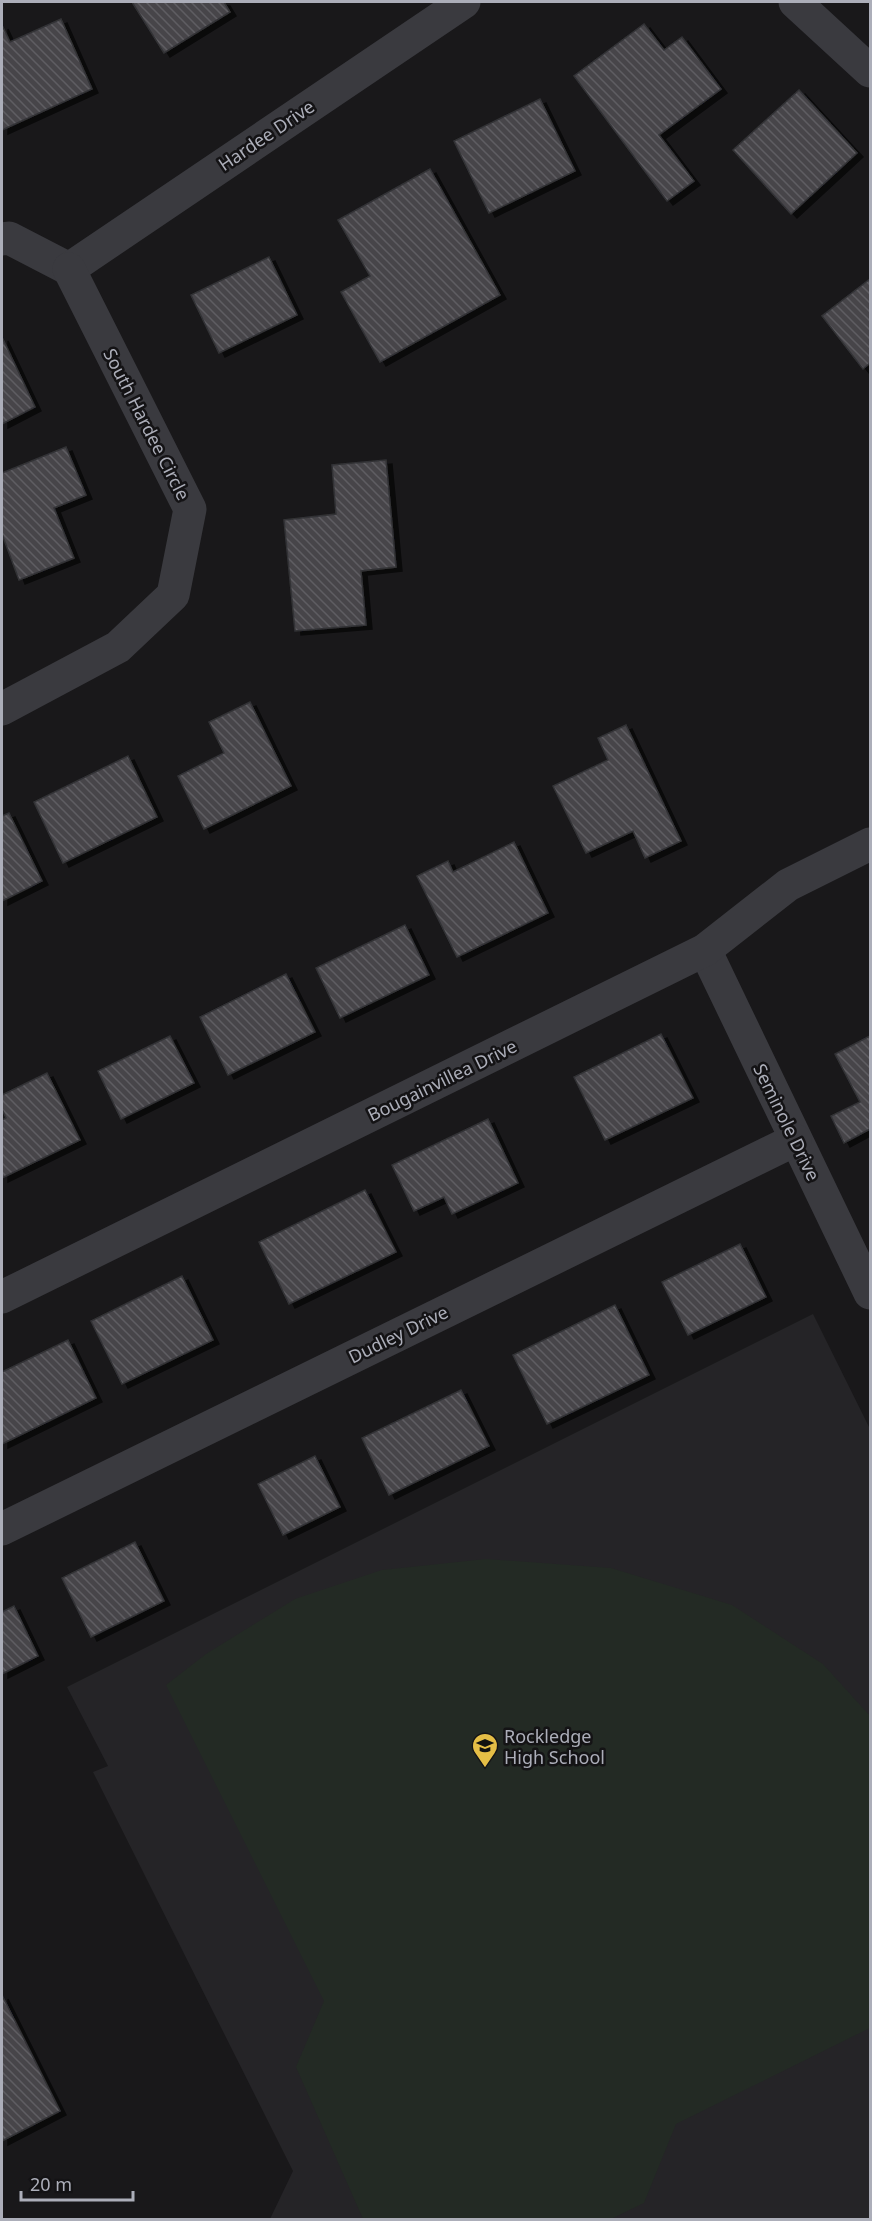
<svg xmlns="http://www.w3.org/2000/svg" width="872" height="2221" font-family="'Noto Sans',sans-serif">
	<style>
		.built { fill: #252427 }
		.pitch { fill: #232a24 }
		.building { fill: url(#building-back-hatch); stroke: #333336; stroke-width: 1.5; filter: url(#shadow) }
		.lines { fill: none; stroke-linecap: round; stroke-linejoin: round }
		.minor { stroke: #3a3a3f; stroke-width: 33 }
		.labels { text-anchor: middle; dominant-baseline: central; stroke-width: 5; stroke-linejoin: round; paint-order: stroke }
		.street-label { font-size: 18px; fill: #acaeb9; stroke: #141315 }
		.poi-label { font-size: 18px; fill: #acaeb9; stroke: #141315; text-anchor: start }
	</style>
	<defs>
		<pattern id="building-back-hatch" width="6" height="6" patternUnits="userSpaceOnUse" patternTransform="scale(1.5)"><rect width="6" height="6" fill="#46454a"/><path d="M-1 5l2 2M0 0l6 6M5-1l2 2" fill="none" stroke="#5e5d62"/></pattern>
		<filter id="shadow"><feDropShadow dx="6" dy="4" stdDeviation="0" flood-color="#0009"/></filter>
	</defs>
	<rect width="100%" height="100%" fill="#19181a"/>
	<path class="built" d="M813,1314l57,115v790h-600l23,-48 -200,-399 15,-6 -41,-79z"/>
	<path class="pitch" d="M486,1559l125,9 121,37 91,59 47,52v312l-194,96 -32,79 -33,16h-248l-67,-152 28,-66 -158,-316 40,-31 89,-55 87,-29z"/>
	<g class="building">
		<path d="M132,2h92l6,10 -66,41z"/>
		<path d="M61,19l31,70 -90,41v-105l8,17z"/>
		<path d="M644,24l20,26 18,-13 39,52 -62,46 35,46 -27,20 -93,-125z"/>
		<path d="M799,90l58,63 -66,61 -58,-64z"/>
		<path d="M540,99l35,72 -86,42 -35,-72z"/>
		<path d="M430,169l70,126 -120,67 -39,-70 29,-16 -32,-56z"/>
		<path d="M269,257l28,58 -78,38 -28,-58z"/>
		<path d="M870,279v84l-7,6 -41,-53z"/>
		<path d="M2,337l33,70 -33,17z"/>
		<path d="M66,447l20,48 -32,13 20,50 -55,22 -17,-46v-61z"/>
		<path d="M386,460l10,107 -35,4 5,54 -71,6 -11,-111 52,-6 -4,-49z"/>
		<path d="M250,702l41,84 -87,43 -26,-53 46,-23 -15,-31z"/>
		<path d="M626,725l55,116 -36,17 -12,-27 -47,22 -33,-67 55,-26 -10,-22z"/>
		<path d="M128,756l29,61 -94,46 -29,-61z"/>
		<path d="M9,813l33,68 -40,20v-85z"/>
		<path d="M514,842l34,71 -91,44 -40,-81 31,-15 5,11z"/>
		<path d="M405,925l24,50 -89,43 -24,-50z"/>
		<path d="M286,974l29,58 -87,43 -28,-58z"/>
		<path d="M661,1034l32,64 -88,42 -31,-63z"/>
		<path d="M170,1036l24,47 -73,36 -23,-48z"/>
		<path d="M870,1036v93l-26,14 -13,-27 29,-14 -25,-48z"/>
		<path d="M47,1073l33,67 -78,38v-58l4,-2 -4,-9v-14z"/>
		<path d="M488,1119l30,64 -66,31 -8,-17 -30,14 -22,-46z"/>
		<path d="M365,1190l31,62 -107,52 -30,-62z"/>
		<path d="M740,1244l26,53 -78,38 -26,-53z"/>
		<path d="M182,1276l31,64 -91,44 -31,-63z"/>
		<path d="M615,1305l34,70 -102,49 -34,-69z"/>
		<path d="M68,1340l28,58 -94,46v-72z"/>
		<path d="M461,1390l28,56 -100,49 -27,-57z"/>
		<path d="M315,1456l25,51 -57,28 -25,-51z"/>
		<path d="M135,1542l29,59 -73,36 -29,-59z"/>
		<path d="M14,1606l24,50 -36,18v-62z"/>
		<path d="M2,1995l58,116 -58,30z"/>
	</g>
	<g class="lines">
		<g class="minor">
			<path d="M795,2l75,69"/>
			<path d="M2,239l7,-1 60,31"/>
			<path d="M69,269l395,-267"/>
			<path d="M2,709l116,-62 55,-52 17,-86 -121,-240"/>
			<path d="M705,950l165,343"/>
			<path d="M2,1297l703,-347 83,-65 82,-41"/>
			<path d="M2,1529l793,-389"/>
		</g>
	</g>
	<defs>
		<symbol id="school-pin" viewBox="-11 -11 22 30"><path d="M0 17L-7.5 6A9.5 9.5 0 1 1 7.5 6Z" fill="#e5be46" stroke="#141315"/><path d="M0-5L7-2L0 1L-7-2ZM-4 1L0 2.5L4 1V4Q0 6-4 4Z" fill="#111"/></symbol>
	</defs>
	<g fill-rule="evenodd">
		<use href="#school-pin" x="470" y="1731" width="30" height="40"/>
	</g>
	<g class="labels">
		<g class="street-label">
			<text transform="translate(266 135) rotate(-34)">Hardee Drive</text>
			<text transform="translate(147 424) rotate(63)">South Hardee Circle</text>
			<text transform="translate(442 1080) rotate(-26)">Bougainvillea Drive</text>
			<text transform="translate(787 1122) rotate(64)">Seminole Drive</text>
			<text transform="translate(398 1334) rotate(-26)">Dudley Drive</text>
		</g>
		<g class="poi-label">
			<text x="504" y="1736">Rockledge<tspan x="504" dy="21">High School</tspan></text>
		</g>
	</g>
	<rect width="872" height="2221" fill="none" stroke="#acaeb9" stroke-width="6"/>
	<path d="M21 2191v9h112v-9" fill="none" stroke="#acaeb9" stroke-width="3"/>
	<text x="30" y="2191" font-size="18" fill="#acaeb9" stroke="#141315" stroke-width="4.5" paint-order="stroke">20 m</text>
</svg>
